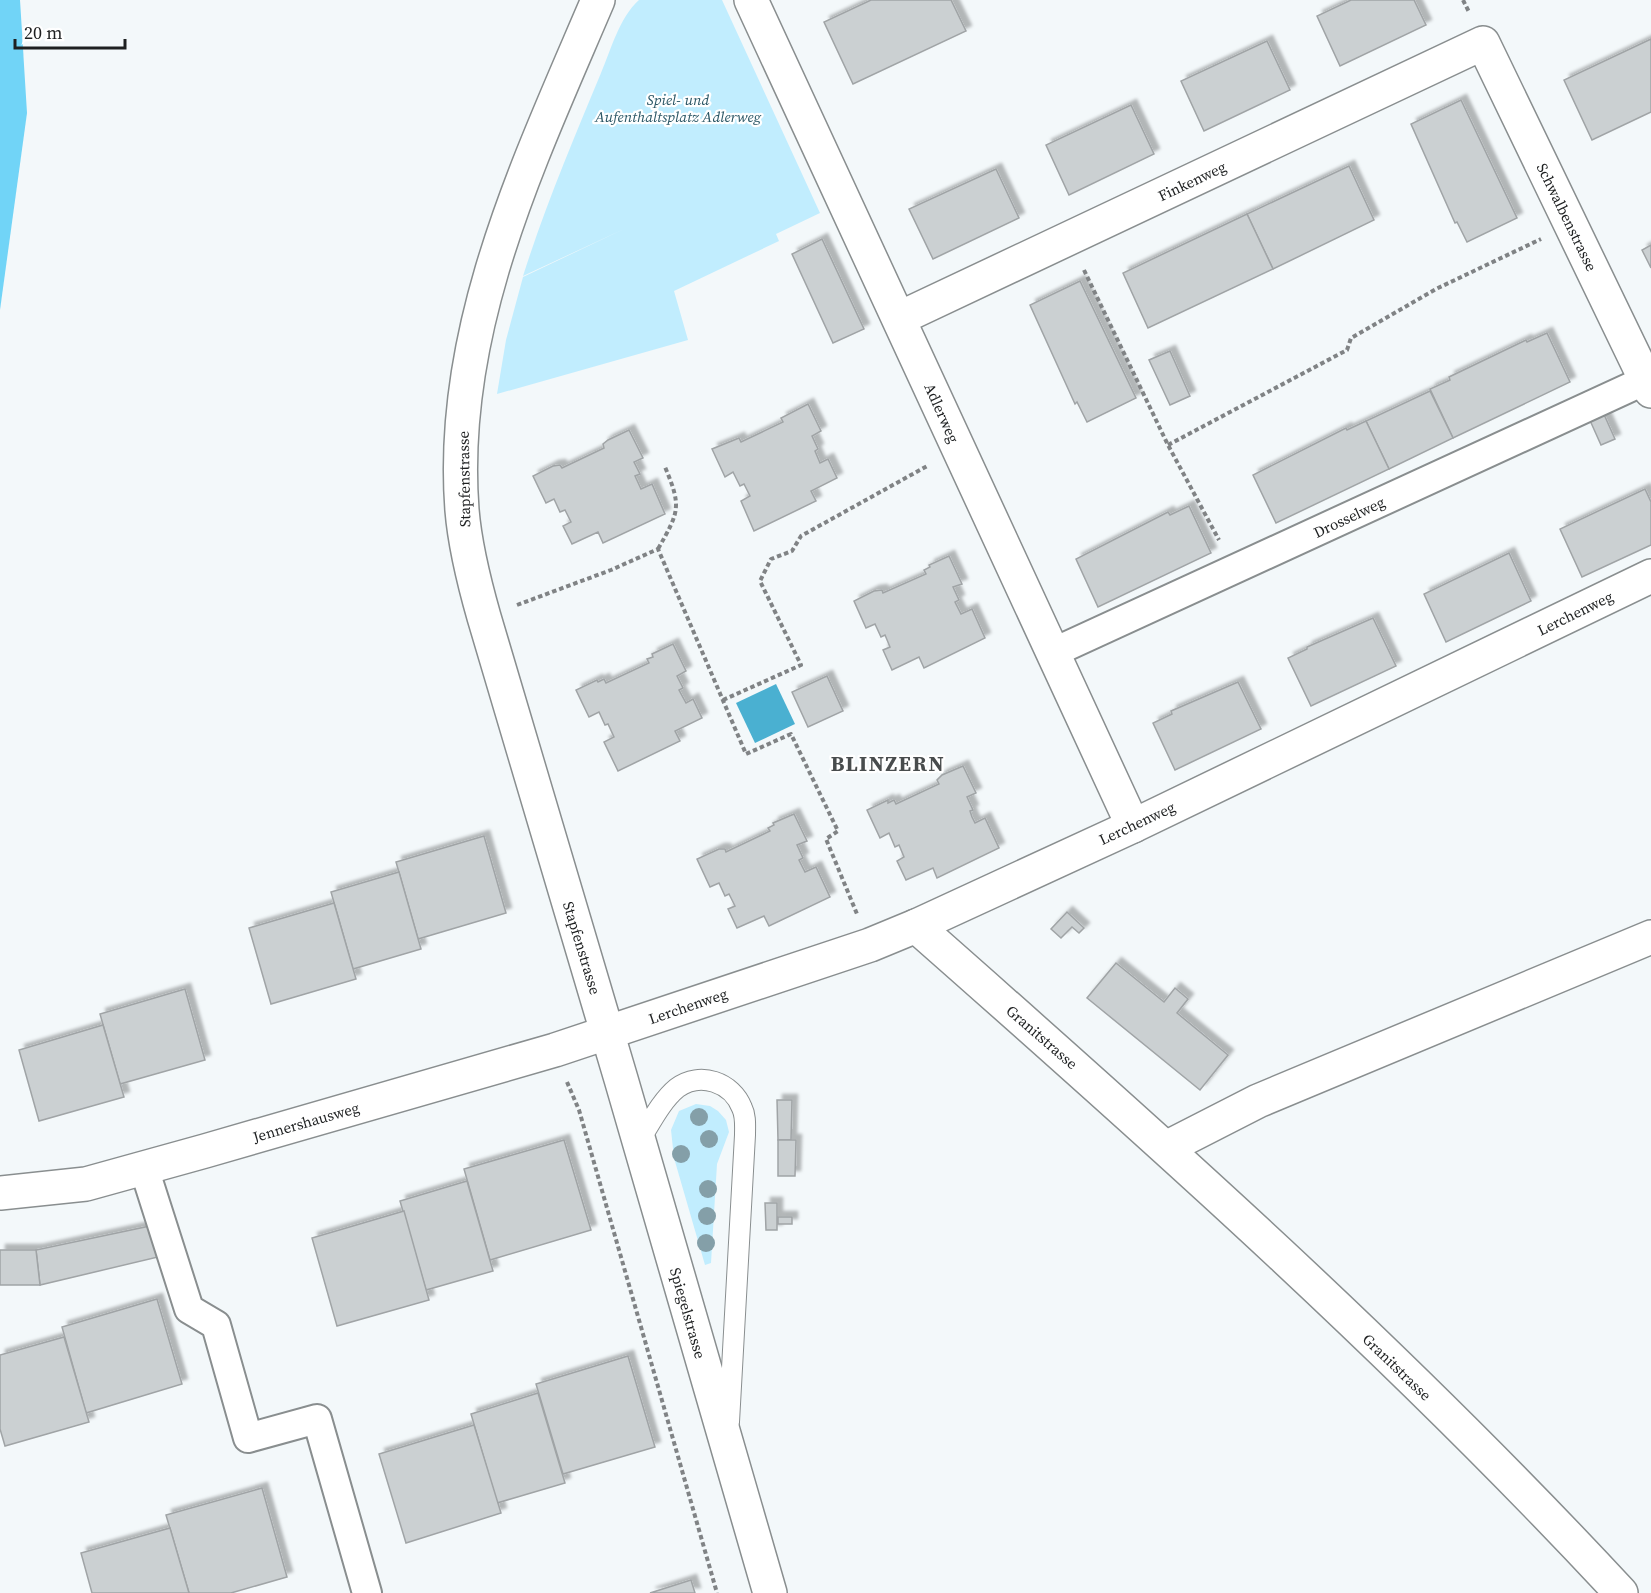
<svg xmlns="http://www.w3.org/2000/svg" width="1651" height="1593" font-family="'Source Serif 4',serif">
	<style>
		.green { fill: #c1edfe }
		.forest { fill: #71d4f7 }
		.water { fill: #4ab0d1 }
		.building { fill: #cbd0d2; stroke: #a0a4a6; stroke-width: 1.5; filter: url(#shadow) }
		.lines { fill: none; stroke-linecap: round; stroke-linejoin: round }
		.service-casing { stroke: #898e8f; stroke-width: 22 }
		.pedestrian-casing { stroke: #898e8f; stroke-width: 32 }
		.minor-casing { stroke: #898e8f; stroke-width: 36 }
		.path { stroke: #808385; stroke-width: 4; stroke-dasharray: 4.5 3; stroke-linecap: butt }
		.service { stroke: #fff; stroke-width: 20 }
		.pedestrian { stroke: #fff; stroke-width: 28 }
		.minor { stroke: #fff; stroke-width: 33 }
		.tree { fill: #849fa8 }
		.labels { text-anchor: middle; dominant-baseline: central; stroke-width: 4.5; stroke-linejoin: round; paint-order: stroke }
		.park-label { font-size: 15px; font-style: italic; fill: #2a5665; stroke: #fff }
		.street-label { font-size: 15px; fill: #1e2021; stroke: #fff }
		.district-label { font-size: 21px; font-weight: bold; letter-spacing: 1.5px; fill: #484c4d; stroke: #fff }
	</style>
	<defs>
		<filter id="shadow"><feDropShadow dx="5.5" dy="-5.5" stdDeviation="1.5" flood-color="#0004"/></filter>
	</defs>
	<rect width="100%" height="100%" fill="#f3f8fa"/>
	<g class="green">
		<path d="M639,0h83l98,213 -44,21 3,7 -105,50 14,49 -191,54 9,-54 17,-63 101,-48 -101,47c22,-69 50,-136 78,-203 10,-23 18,-55 38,-73z"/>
		<path d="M696,1104l14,2 8,5 8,9 3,12 -12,32 -6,99 -6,2 -31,-107 -3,-28 8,-19z"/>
	</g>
	<path class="forest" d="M0,0h20l7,113 -27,197z"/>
	<path class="water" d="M776,684l19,40 -40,19 -19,-40z"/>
	<g class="building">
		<path d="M871,0h80l15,31 -113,53 -29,-62z"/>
		<path d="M1351,0h63l12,25 -86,41 -23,-50z"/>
		<path d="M1651,39v73l-59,28 -28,-60z"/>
		<path d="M1267,41l23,49 -86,41 -23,-50z"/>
		<path d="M1461,100l56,118 -50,24 -10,-20 -2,1 -44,-99z"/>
		<path d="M1131,105l23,49 -85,41 -23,-50z"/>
		<path d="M1349,166l25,54 -101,49 -26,-55z"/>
		<path d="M996,169l23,49 -86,41 -24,-50z"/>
		<path d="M1247,214l26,55 -125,59 -25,-55z"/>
		<path d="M822,239l42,90 -31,14 -41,-89z"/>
		<path d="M1651,245v23l-9,-18z"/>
		<path d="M1080,281l56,117 -49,24 -10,-20 -2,2 -45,-99z"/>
		<path d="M1547,333l23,49 -117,56 -23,-49 20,-9 -1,-3 77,-37 1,2z"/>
		<path d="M1170,351l20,45 -20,9 -21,-45z"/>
		<path d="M1430,391l23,47 -64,31 -23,-48z"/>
		<path d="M808,404l13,27 -9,5 6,13 -3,2 5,12 8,-4 9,19 -26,13 5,10 -62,30 -13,-30 9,-5 -6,-12 -4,2 -7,-14 -8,5 -13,-28 27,-11 2,4 42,-20 -2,-4z"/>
		<path d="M1602,410l13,29 -14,6 -13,-29z"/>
		<path d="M1366,421l23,48 -113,54 -23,-48 93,-47 1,2z"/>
		<path d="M629,430l14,28 -9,4 6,12 -5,2 6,13 11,-5 13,30 -62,29 -5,-11 -26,12 -9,-18 8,-4 -6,-12 -5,2 -6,-13 -8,4 -13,-27 20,-10 7,-1 2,3 42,-20 -1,-4 5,-4z"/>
		<path d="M1645,489l6,13v43l-69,32 -22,-48z"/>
		<path d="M1189,506l22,47 -113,54 -22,-48 92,-47 2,3z"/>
		<path d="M1509,553l22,48 -85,41 -22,-48z"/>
		<path d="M949,556l13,28 -9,3 6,13 -4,2 6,12 11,-5 13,29 -61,30 -5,-11 -27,13 -9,-20 7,-3 -5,-12 -4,2 -6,-13 -9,4 -12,-27 20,-10 8,-1 1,3 43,-19 -2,-4 6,-3 -1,-2z"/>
		<path d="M1373,618l23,48 -85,40 -23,-48 19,-9v-2z"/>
		<path d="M673,644l13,27 -9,5 6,12 -4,2 7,13 7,-4 9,19 -27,13 5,10 -62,30 -14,-29 10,-5 -6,-13 -3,1 -6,-13 -10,5 -13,-27 21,-10 1,2 6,-3 2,4 43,-20 -2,-4 6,-2 -1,-3z"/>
		<path d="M827,676l16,35 -35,16 -16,-35z"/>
		<path d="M1238,682l23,47 -86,41 -22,-47 19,-9 -1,-3z"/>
		<path d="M963,766l13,27 -9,4 6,13 -3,1 2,6 3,6 10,-5 14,30 -62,30 -4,-10 -27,12 -9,-19 7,-4 -5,-12 -4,2 -6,-14 -9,5 -13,-28 21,-10v3l6,-3 2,4 43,-20 -2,-4 5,-5z"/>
		<path d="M794,814l13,27 -10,4 6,13 -4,2 6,12 11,-5 14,30 -61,29 -5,-10 -27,12 -9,-19 7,-3 -6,-12 -4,2 -6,-13 -9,4 -13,-28 22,-10h6l1,3 44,-21 -2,-3 6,-3 -1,-2z"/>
		<path d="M484,836l22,77 -88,26 -22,-77z"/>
		<path d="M399,872l22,77 -68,20 -22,-77z"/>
		<path d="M334,903l22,76 -85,25 -22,-76z"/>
		<path d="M1067,912l17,16 -5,5 -7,-6 -11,11 -10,-9z"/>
		<path d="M1116,963l48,39 11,-14 13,11 -11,14 51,42 -28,35 -113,-92z"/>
		<path d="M185,989l20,71 -85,24 -20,-70z"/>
		<path d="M103,1025l21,72 -85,24 -20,-71z"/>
		<path d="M777,1100h15l-1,40h-13z"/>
		<path d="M564,1140l27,90 -101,30 -26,-91z"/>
		<path d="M778,1140h18l-1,36h-17z"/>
		<path d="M467,1181l26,90 -67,19 -26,-89z"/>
		<path d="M765,1203h12v27h-11z"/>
		<path d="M404,1211l25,89 -92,26 -25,-88z"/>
		<rect x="778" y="1217" width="14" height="7"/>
		<path d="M150,1226l8,31 -118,28 -4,-35z"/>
		<path d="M0,1250h36l4,35h-40z"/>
		<path d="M157,1299l25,85 -96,29 -24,-86z"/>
		<path d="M64,1337l25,85 -84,24 -5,-17v-74z"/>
		<path d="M628,1356l27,91 -92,27 -27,-90z"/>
		<path d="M538,1393l27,90 -68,20 -26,-89z"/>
		<path d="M474,1425l27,88 -95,30 -27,-89z"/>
		<path d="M262,1488l25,89 -56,16h-42l-23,-78z"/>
		<path d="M170,1528l19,65h-97l-11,-40z"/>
		<path d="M691,1580l4,13h-45z"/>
	</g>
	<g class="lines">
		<defs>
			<path id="service" d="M639,1141c11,-17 22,-40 38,-53 23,-17 55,-6 65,20 4,8 3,18 3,27l-16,287"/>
			<g id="pedestrian">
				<path d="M1052,653l594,-273"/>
				<path d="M144,1168l45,141 27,16 32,113 69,-19 50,174"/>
			</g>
			<g id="minor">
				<path d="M598,0c-69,162 -150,329 -136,510 3,37 12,72 22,107l137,462 149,514"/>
				<path d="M751,0l382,826"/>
				<path d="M900,318l583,-275 168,348"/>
				<path d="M916,926c243,214 485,430 705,667"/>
				<path d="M1168,1147l90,-46 393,-164"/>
				<path d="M0,1193l86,-9 119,-33 350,-101 315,-105 46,-19 217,-100 518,-250"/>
			</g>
		</defs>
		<use href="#service" class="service-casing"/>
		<use href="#pedestrian" class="pedestrian-casing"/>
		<use href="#minor" class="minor-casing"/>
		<g class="path">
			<path d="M1463,0l6,12"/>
			<path d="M1084,270l84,175 51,95"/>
			<path d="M1168,445l179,-95 4,-12 85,-49 105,-50"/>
			<path d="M658,549c21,-37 24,-42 7,-82"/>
			<path d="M517,605l94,-35 47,-21 88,205 45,-20 47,97 -12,8 31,75"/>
			<path d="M723,700l78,-35 -41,-84 11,-22 21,-8 9,-15 128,-71"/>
			<path d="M567,1082l12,28 138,483"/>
		</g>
		<use href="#service" class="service"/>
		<use href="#pedestrian" class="pedestrian"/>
		<use href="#minor" class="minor"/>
	</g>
	<g class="tree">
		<circle cx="699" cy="1117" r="9"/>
		<circle cx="709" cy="1139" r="9"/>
		<circle cx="681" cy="1154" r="9"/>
		<circle cx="708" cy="1189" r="9"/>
		<circle cx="707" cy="1216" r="9"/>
		<circle cx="706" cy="1243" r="9"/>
	</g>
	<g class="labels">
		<g class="park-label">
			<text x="678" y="99">Spiel- und<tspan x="678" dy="17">Aufenthaltsplatz Adlerweg</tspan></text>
		</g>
		<g class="street-label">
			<text transform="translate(1192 181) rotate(-25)">Finkenweg</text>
			<text transform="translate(1567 217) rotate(64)">Schwalbenstrasse</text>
			<text transform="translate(942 413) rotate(66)">Adlerweg</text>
			<text transform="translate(464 479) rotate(-91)">Stapfenstrasse</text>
			<text transform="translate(1349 517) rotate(-25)">Drosselweg</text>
			<text transform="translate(1575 613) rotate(-26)">Lerchenweg</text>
			<text transform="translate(1137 823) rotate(-25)">Lerchenweg</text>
			<text transform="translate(582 948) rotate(73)">Stapfenstrasse</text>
			<text transform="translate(688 1006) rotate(-19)">Lerchenweg</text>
			<text transform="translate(1042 1037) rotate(41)">Granitstrasse</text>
			<text transform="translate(306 1122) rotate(-16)">Jennershausweg</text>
			<text transform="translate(688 1313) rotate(74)">Spiegelstrasse</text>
			<text transform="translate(1397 1367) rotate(44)">Granitstrasse</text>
		</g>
		<g class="district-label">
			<text x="888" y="763">BLINZERN</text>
		</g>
	</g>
	<path d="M15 39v9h110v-9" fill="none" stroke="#1e2021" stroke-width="3"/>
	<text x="24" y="39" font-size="18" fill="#1e2021" stroke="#ffffff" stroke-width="4.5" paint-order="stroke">20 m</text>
</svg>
